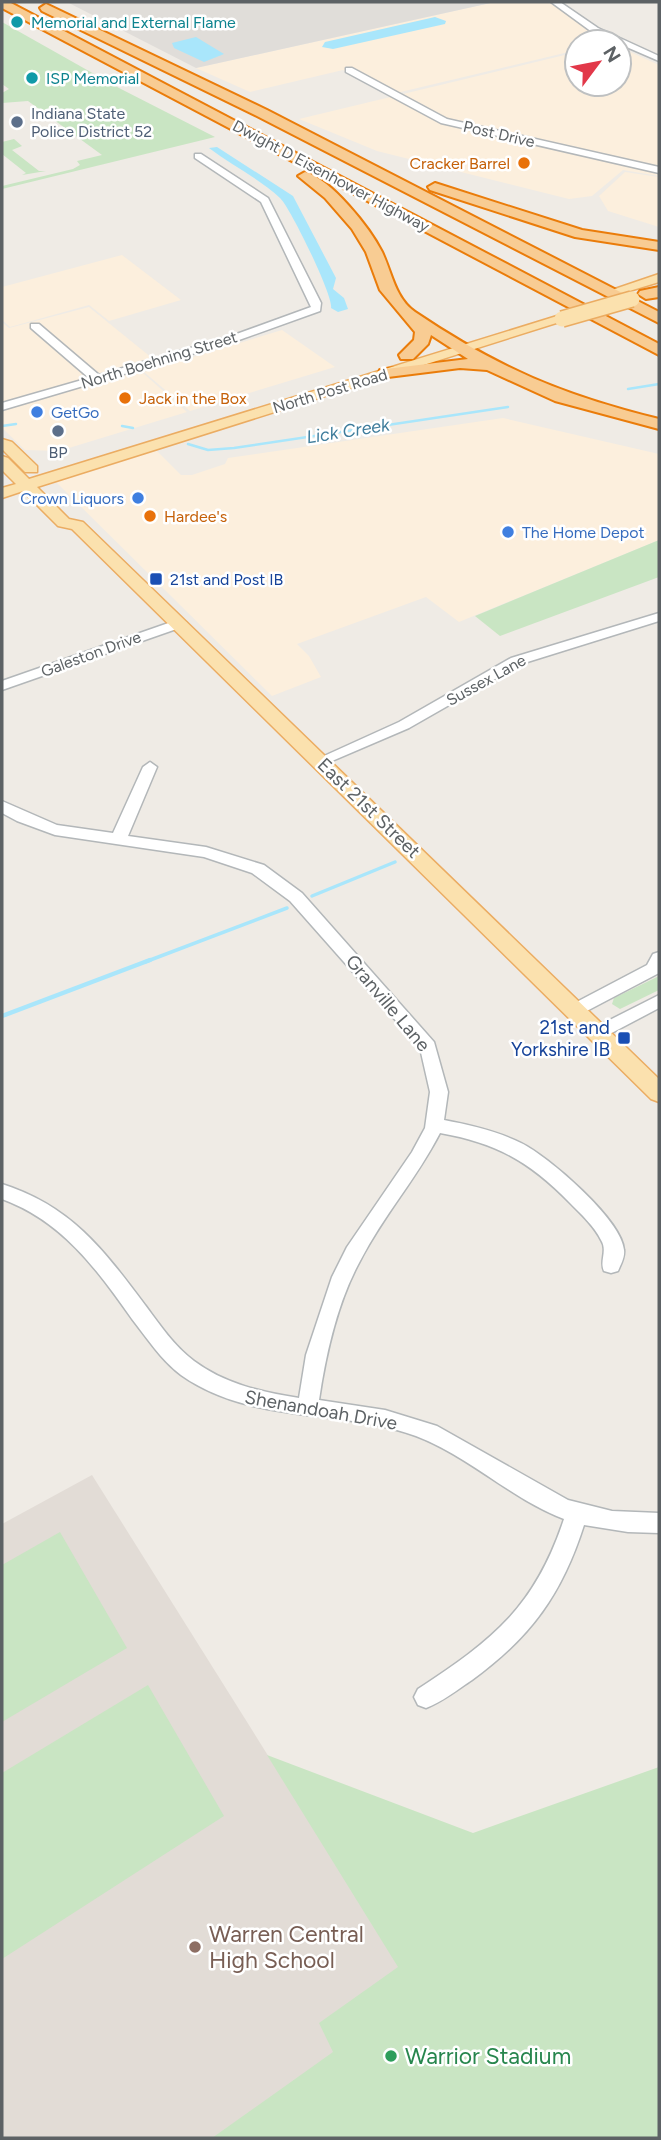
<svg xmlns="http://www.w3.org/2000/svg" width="661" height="2140" font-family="Figtree,sans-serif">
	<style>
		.commercial { fill: #fcefdd }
		.industrial { fill: #e0ddd9 }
		.education { fill: #e2dcd6 }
		.green { fill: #c9e5c3 }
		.water { fill: #a9e6fb }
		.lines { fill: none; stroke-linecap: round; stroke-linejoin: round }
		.stream-far2 { stroke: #a9e6fb; stroke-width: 2.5 }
		.stream-far1 { stroke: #a9e6fb; stroke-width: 3.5 }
		.stream { stroke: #a9e6fb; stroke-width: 4.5 }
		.minor-casing { stroke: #b3b7b9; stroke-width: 3 }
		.major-casing { stroke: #ebac62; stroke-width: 3 }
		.highway-casing { stroke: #ea7c0a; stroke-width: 4 }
		.minor { fill: #fff; fill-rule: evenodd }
		.major { fill: #fbe1ae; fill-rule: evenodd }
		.highway { fill: #f8cc93; fill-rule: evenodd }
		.major-bridge-casing { stroke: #ebac62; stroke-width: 18; stroke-linecap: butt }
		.major-bridge { stroke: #fbe1ae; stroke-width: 15 }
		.culture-dot { fill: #0f9aa8; stroke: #fff; stroke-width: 2.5 }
		.service-dot { fill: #5c6f8a; stroke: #fff; stroke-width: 2.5 }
		.food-dot { fill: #e8710a; stroke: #fff; stroke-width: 2.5 }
		.shop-dot { fill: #3f7fe0; stroke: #fff; stroke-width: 2.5 }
		.transit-dot { fill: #1a4fb4; stroke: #fff; stroke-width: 2.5 }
		.education-dot { fill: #8d6e63; stroke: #fff; stroke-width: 2.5 }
		.leisure-dot { fill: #2e9e5b; stroke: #fff; stroke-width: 2.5 }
		.labels { text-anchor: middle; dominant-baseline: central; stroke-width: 5; stroke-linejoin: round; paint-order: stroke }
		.far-culture-label { font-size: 16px; fill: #0d838f; stroke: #fff; text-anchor: start }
		.far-service-label { font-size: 16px; fill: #4e5e75; stroke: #fff; text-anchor: start }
		.far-street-label { font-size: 16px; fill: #5d6265; stroke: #fff }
		.far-food-label { font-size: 16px; fill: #c56008; stroke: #fff; text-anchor: start }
		.far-shop-label { font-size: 16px; fill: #366cbe; stroke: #fff; text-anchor: start }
		.far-transit-label { font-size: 16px; fill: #164399; stroke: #fff; text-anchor: start }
		.far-water-label { font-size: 18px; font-style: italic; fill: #3f7d9c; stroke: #fff }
		.street-label { font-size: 19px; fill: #5d6265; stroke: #fff }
		.transit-label { font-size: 19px; fill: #164399; stroke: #fff; text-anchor: end }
		.near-education-label { font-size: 23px; fill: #785e54; stroke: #fff; text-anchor: start }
		.near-leisure-label { font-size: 23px; fill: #27864d; stroke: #fff; text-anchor: start }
	</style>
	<rect width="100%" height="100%" fill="#efebe5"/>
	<g class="commercial">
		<path d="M495,2h54l60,40h-32v8l-189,45 -45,-25 -93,22 -54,-24z"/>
		<path d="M619,47l40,18v111l-36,-6 -31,26 -23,3 -192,-48 -78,-32 278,-67v32h42z"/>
		<path d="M625,172l34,5v50l-51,-16 -9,-15z"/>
		<path d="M122,255l59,45 -72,21 -20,-16 -79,22 -8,-7v-33z"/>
		<path d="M89,307l63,51 -19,6 54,48 -128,39 -34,-1 -23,-22v-106l7,6z"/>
		<path d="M282,330l53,37 -145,44 -46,-39z"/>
		<path d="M503,418l156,36v86l-200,82 -33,-25 -129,47 12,12 12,21 -49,19 -217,-215 80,-26 22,-4 24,24h11l33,-11 3,-6z"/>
	</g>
	<path class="industrial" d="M67,2h428l-299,66z"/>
	<path class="education" d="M92,1475l416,663h-506v-614z"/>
	<g class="green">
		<path d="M2,22l117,66 96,49 -213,52v-3l71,-17 7,-4 -3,-4 25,-6 -74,-54 -26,2v-10l7,-4 -7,-5z"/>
		<path d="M14,139l8,7 -10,4 27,21h7l-24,4 4,-2 -24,-19v-12z"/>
		<path d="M659,540v37l-159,59 -25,-20z"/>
		<path d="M659,976v14l-39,19 -8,-5 2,-6z"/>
		<path d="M60,1532l67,116 -125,74v-157z"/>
		<path d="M148,1685l76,131 -222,143v-186z"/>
		<path d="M267,1755l206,78 186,-66v371h-447l121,-86 -14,-29 79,-56z"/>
	</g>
	<g class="water">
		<path d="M435,17l11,4 -1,3 -112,25 -11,-2 3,-5z"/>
		<path d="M196,37l28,17 -20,8 -30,-14 -2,-5z"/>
		<path d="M217,147l76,49 43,82 -3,11 11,9 4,11 -10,3 -7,-4c3,-11 -41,-101 -51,-110 -21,-20 -48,-32 -71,-50z"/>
	</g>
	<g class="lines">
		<g class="stream-far2">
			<path d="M628,389l31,-5"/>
			<path d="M2,426l14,-2"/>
			<path d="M122,426l11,2"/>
			<path d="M188,444l20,6 26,-2 274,-41"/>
		</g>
		<g class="stream-far1">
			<path d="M312,896l83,-34"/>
			<path d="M145,962l142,-54"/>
		</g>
		<path class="stream" d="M2,1016l148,-56"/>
		<defs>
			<g id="minor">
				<path d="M551,2h9l38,26 61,28v5l-67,-29z"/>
				<path d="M346,68h6l95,51 212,48v6l-218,-50 -95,-51z"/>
				<path d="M195,154h6l67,44 53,105 -1,8 -81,29 -237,70v-7l87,-25 -58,-50v-4h8l60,51 132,-39 80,-29 -50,-105 -66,-44z"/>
				<path d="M659,613v8l-138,43 -112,64 -84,36h-10l-2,-3 86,-39 112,-64z"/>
				<path d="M180,619l7,4 -2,3 -183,64v-9z"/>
				<path d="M150,762l7,5 -29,69 78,11 58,18 38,28 132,149 14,50 -4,28c26,5 53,11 77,23 27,13 101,77 103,107 1,7 -3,14 -6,21l-7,2 -7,-2c-5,-10 4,-20 -3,-31 -7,-14 -20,-26 -31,-37 -40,-41 -73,-60 -130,-70 -23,45 -57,83 -80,128 -23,42 -34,92 -41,139l66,10 52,16 131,74 44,11 47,2v20l-31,-1 -44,-7c-22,69 -53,112 -112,155 -15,10 -30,22 -46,28l-8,-3 -4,-8 4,-8c75,-49 117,-82 146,-170 -53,-20 -95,-63 -148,-83 -77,-28 -164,-11 -235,-61 -20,-15 -34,-37 -49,-56 -36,-51 -70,-98 -130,-120v-15c69,22 101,65 143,121 15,20 29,41 49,56 31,23 67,31 105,37l7,-43 26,-78 15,-30 65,-95 13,-24 5,-36 -10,-44 -130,-147 -38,-28 -48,-16 -149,-22 -38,-14 -15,-8v-12l55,24 56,8 30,-66z"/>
				<path d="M659,952v21l-78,41h-12l-2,-4 2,-4 78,-41 6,-11z"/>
				<path d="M659,995v13l-55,29h-12l-3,-4 3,-4z"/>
			</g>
			<g id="major">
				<path d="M659,274v8l-43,13 -7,-4z"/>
				<path d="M557,316l12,3 -532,168 32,32 14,3 576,557v23l-8,-3 -579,-570 -14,-3 -35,-35 -21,7v-10l14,-4 -14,-14v-14l6,2 21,21z"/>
				<path d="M2,439l10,3 25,24v6h-12l-23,-23z"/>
			</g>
			<g id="highway">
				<path d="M2,2h7l650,342v11l-657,-347z"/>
				<path d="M46,4l221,106 392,202v11l-402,-207 -215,-105 -2,-3z"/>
				<path d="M305,172c26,7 65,56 77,80 10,21 13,46 33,60 83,56 147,83 244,107v10l-104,-28 -68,-31 -27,-2 -80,10 -2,-4 2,-4 6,-1 82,-10 -37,-24 -3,9 -15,15h-12l-2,-4 15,-15 1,-8 -35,-42 -14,-38 -14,-23 -27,-31 -27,-22z"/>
				<path d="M435,183l147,47 77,12v8l-84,-13 -145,-47 -2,-3z"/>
				<path d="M659,287v10l-13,2 -8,-5 2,-3z"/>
			</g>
		</defs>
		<use href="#minor" class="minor-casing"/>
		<use href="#major" class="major-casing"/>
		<use href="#highway" class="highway-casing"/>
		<use href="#minor" class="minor"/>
		<use href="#major" class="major"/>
		<use href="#highway" class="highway"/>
		<defs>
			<path id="major-bridge" d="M562,319l70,-20"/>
		</defs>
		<use href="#major-bridge" class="major-bridge-casing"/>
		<use href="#major-bridge" class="major-bridge"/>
	</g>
	<g class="culture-dot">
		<circle cx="17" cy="22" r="7"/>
		<circle cx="32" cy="78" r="7"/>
	</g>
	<g class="service-dot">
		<circle cx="17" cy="122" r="7"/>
		<circle cx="58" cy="431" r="7"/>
	</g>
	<g class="food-dot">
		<circle cx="524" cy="163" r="7"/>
		<circle cx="125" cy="398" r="7"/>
		<circle cx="150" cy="516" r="7"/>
	</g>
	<g class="shop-dot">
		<circle cx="37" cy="412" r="7"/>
		<circle cx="138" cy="498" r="7"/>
		<circle cx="508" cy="532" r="7"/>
	</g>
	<g class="transit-dot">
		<rect x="149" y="572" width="14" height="14" rx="3.5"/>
		<rect x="617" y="1031" width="14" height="14" rx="3.5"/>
	</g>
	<circle class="education-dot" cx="195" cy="1947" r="7"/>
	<circle class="leisure-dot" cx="391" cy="2056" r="7"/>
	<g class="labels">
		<g class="far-culture-label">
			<text x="31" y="22">Memorial and External Flame</text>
			<text x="46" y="78">ISP Memorial</text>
		</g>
		<g class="far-service-label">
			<text x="31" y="113">Indiana State<tspan x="31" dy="18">Police District 52</tspan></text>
			<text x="58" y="452" text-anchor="middle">BP</text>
		</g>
		<g class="far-street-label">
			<text transform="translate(499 134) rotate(13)">Post Drive</text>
			<text transform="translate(331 176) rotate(28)">Dwight D Eisenhower Highway</text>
			<text transform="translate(159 360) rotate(-17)">North Boehning Street</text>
			<text transform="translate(330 391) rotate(-17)">North Post Road</text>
			<text transform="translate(91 654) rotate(-20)">Galeston Drive</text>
			<text transform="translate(486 680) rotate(-29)">Sussex Lane</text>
		</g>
		<g class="far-food-label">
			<text x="510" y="163" text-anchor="end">Cracker Barrel</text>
			<text x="139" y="398">Jack in the Box</text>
			<text x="164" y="516">Hardee's</text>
		</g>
		<g class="far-shop-label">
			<text x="51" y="412">GetGo</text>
			<text x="124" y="498" text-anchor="end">Crown Liquors</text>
			<text x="522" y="532">The Home Depot</text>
		</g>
		<g class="far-transit-label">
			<text x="170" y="579">21st and Post IB</text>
		</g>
		<g class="far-water-label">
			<text transform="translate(348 431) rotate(-9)">Lick Creek</text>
		</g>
		<g class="street-label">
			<text transform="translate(369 808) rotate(44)">East 21st Street</text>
			<text transform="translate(388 1003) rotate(50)">Granville Lane</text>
			<text transform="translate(321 1410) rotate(10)">Shenandoah Drive</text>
		</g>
		<g class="transit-label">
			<text x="610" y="1027">21st and<tspan x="610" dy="22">Yorkshire IB</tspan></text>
		</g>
		<g class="near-education-label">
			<text x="209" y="1934">Warren Central<tspan x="209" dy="26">High School</tspan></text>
		</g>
		<g class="near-leisure-label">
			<text x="405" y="2056">Warrior Stadium</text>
		</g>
	</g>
	<rect width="661" height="2140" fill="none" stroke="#5d6265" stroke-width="7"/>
	<g transform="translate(598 63) rotate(58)"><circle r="33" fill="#ffffff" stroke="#bec0c1" stroke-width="2"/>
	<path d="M0-5L12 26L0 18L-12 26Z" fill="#e23849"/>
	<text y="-10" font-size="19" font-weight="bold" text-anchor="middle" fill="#5d6265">N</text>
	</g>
</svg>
